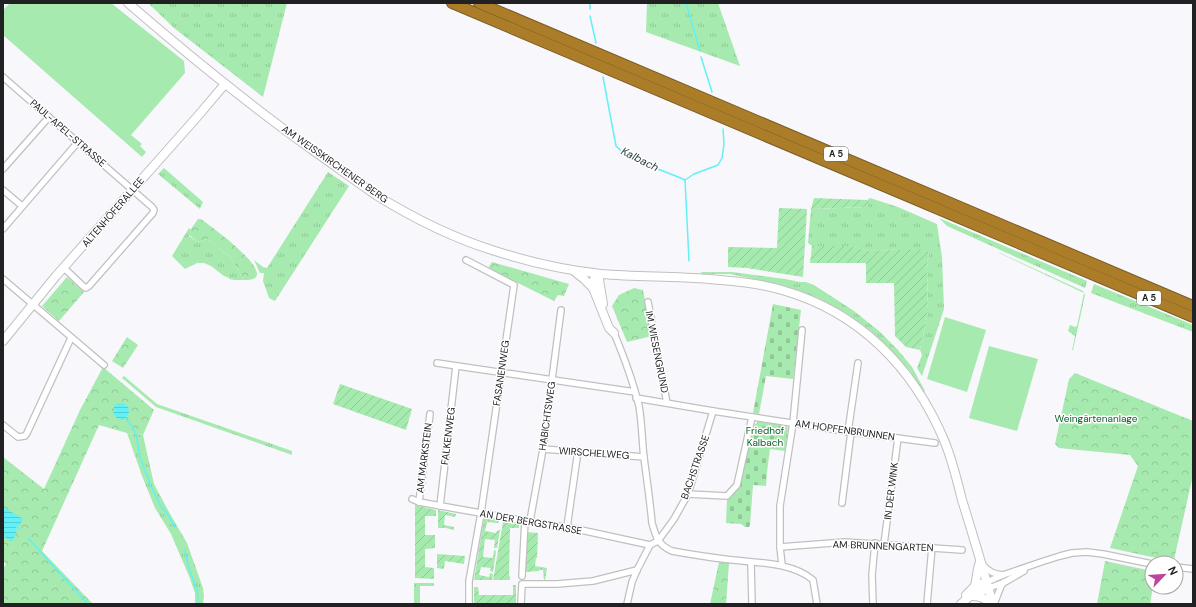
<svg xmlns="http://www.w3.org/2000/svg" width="1196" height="607" font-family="'DM Sans',sans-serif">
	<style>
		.grass { fill: url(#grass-tufts) }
		.cemetery { fill: url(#cemetery-stones) }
		.park { fill: url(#park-crowns) }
		.garden { fill: url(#garden-furrows) }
		.pitch { fill: #a6eaaf }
		.water { fill: url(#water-rules) }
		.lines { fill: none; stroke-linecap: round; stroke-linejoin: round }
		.stream { stroke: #61f1f6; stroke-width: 1.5 }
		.street-casing { stroke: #c0c0c3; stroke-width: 8 }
		.secondary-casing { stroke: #c0c0c3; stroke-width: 10 }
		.highway-casing { stroke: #7b5c27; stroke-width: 12 }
		.street { stroke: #fff; stroke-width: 5.5 }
		.secondary { stroke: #fff; stroke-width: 8 }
		.highway { stroke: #ab7d29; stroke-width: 10 }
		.labels { text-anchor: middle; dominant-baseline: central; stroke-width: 3; stroke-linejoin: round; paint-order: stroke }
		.shield { fill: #fff; stroke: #646364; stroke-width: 1 }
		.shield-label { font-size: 9px; font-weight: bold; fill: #212022 }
		.street-label { font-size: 10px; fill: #212022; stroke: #fff }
		.park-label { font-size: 10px; fill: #086326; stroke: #fff }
		.water-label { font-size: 11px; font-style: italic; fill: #1f3738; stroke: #fff }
	</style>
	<defs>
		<pattern id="grass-tufts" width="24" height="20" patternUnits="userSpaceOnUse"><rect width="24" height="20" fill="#a6eaaf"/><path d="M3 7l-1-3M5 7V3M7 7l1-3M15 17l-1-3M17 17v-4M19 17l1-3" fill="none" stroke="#8fc896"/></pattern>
		<pattern id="cemetery-stones" width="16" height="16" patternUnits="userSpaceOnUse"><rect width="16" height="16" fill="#a6eaaf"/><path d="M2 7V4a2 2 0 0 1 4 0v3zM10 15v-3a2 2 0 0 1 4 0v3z" fill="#8fc896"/></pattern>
		<pattern id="park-crowns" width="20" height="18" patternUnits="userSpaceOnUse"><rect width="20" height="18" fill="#a6eaaf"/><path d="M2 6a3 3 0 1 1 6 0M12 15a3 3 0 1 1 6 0" fill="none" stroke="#8fc896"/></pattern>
		<pattern id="garden-furrows" width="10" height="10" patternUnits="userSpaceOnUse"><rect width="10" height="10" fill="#a6eaaf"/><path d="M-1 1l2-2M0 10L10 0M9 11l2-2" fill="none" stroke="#8fc896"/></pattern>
		<pattern id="water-rules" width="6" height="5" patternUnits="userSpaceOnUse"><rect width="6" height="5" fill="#61f1f6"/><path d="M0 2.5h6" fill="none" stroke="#54ced3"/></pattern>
	</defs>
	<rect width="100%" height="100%" fill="#f8f7fb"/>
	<g class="grass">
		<path d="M148,3h139l-24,94 -89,-69z"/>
		<path d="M647,3h71l22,63 -94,-34z"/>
		<path d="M164,168l39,34 -3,7 -42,-35z"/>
		<path d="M328,172l21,14 -74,115 -6,-3 -6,-17 1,-8h-4l-6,-13 9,7 4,1z"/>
		<path d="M870,198l28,9 39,17 5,33 2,52 -22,67 -5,-8 5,-13 -2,-5 8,-39 -1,-43 2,-18 -59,1 -6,-1 -12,-4h-40l-4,-3 3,-34 56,-2z"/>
		<path d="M939,218l148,63 -2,7 -138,-62z"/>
		<path d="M189,228l2,2 -2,2v4l9,6 10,-3 15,13 6,3 15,25h-9l-6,-1v-1l-5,-2 -13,-10 -7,-3h-7l-12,6 -13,-13z"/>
		<path d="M997,252l3,1 83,38 2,4 -12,55h-1l3,-14 -7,-5 2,-6 5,2 2,-1 7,-33z"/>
		<path d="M701,272h31l53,7 15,3h6l8,3 40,26 25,20 19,19 14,17 13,24 -1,2 -14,-22 -21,-23 -18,-17 -25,-18 -28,-15 -18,-7 -51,-13 -19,-4h-28z"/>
		<path d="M1094,284l99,41v7l-102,-39z"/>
		<path d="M124,376l33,28 135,47v4l-136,-48 -34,-29z"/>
		<path d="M127,433l16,2 11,49 15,28 18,31 16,45 1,8 -1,8h-8v-11l-6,-17 -18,-42 -16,-26 -13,-32z"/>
		<path d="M414,583h20v3h-14v18h-6z"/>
	</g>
	<g class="cemetery">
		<path d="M773,304l28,6 -8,69 -27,-3 -7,38 -6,-1z"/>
		<path d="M759,421l27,5 2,2 -3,23 -15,-2 -3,23 -1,14 -13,-1 -3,40 -1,2h-4l-4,-3 -15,-1 1,-24 12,-13 15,-61z"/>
	</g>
	<g class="park">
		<path d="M198,219h3c8,6 64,46 55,58 -2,3 -9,3 -12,3l-15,-25 -6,-3 -15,-13 -10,3 -9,-7v-3z"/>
		<path d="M492,262l77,22 -5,12 -6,-1 -4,6 -66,-33z"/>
		<path d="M67,277l17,15 -25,29 -17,-15z"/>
		<path d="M634,288l9,2 9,46 -25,6 -15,-36 7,-11z"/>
		<path d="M127,337l11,8 -15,23 -11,-7z"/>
		<path d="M103,367l51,43 -11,25 -16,-2 -28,-8 -57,126 51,53h-90v-35l3,-5 -3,-3v-104l41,32 36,-79z"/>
		<path d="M1075,373l118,48v54l-19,85 -22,-3 -42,-9 28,-82 -8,-11 -71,-7 -4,-4 14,-65z"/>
		<path d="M1105,561l47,10v16h1l-3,17h-53z"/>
		<path d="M719,562l10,1 -3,41h-16z"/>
	</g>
	<g class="garden">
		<path d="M814,198l53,2 3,-2 -3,9 -56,2z"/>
		<path d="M779,208l28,1 -4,68 -56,-9 -19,-1v-20l49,1z"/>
		<path d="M812,246h40l12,4 6,1 59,-2 -2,19 1,43 -8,39 -14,-3 -11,-11 -1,-53h-28v-20h-56z"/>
		<path d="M340,384l72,25 -6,21 -73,-26z"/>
		<path d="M415,505l21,5v6h-11v19h10v13l-10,1v18l9,1v11l-19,-1z"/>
		<path d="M438,510l18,4 -1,3 -10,-2 -1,10 10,2v3l-8,-2h-8z"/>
		<path d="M484,518l16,2 -2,3 -11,-1 -2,9 11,2 1,-2 3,-1 -3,18h-3l1,-8 -10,-1 -2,18 10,1 1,-8 2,1 -3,21 -3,-1 1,-3 -10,-1 -2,8 10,2 1,-4 3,1 -1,6h-18z"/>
		<path d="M503,522l16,2v4h-9l-1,48 1,1v3h-17z"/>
		<path d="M526,532l12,1 -1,25h-1l-1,8 12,2 -2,12h-1l-1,-10h-4v1l-14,1z"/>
		<path d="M437,554l28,2 -1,8 -19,-3 -1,8 -7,-1z"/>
		<path d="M513,585h3v19h-42v-17h4l1,8h34z"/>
	</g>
	<g class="pitch">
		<path d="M10,3h101l73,58 1,12 -54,62 11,9 -2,2 6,6 -4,5 -139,-122v-25z"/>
		<path d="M945,317l41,13 -19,62 -40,-13z"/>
		<path d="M989,346l49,13 -21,72 -48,-13z"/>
	</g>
	<g class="water">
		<circle cx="121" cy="411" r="8"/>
		<path d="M3,507l20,12 -4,7 -1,-1 -3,4 2,2 -5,11 -9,-6z"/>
	</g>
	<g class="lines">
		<g class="stream">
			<path d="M686,3l14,48"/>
			<path d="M590,9v-6"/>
			<path d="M590,16l6,27"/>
			<path d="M701,57l11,35"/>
			<path d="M603,77l13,69c14,15 50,25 69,34l4,81"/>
			<path d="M685,180l9,-6 24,-9 4,-7 2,-14 -1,-15"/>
			<path d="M126,419l6,7 4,8 4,23 10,27 10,21 6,7 9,15"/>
			<path d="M15,526l5,3"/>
			<path d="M28,538l60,66"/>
			<path d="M185,549c1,6 2,13 4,19 4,14 10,20 9,36"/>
		</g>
		<defs>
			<g id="street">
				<path d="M3,77l149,130 2,3 -1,3 -64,73 -3,2 -2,-1 -20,-19"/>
				<path d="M3,169l46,-52"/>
				<path d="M3,190l19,16"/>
				<path d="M3,229l75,-87"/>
				<path d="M466,260l48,25 -33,228 -12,68v23"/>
				<path d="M3,279l101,86"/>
				<path d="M648,302l19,101"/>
				<path d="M614,333c10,24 19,48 25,73 3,17 3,35 5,52 3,22 6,43 8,65 4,14 6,22 20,28 17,3 35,6 52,8 28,4 67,2 89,21l4,24"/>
				<path d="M437,363l198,29"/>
				<path d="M636,398l77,13 138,21 84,11"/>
				<path d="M3,425l15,12 7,-1 2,-3 44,-95"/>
				<path d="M848,432l10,-69"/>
				<path d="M543,449l101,8"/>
				<path d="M688,494l39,2 10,-11 15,-68"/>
				<path d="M412,499l7,3 39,7 91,16 18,2 83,18"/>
				<path d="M419,502l11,-88"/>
				<path d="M842,503l9,-71"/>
				<path d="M440,506l16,-140"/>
				<path d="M530,521l13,-72 18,-139"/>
				<path d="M567,527l11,-76"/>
				<path d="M884,544l14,-106"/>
				<path d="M780,547l65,-5 117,8"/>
				<path d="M751,563l1,41"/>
				<path d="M782,565l-2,-18v-41l13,-83 9,-93"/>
				<path d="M983,565c6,7 11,9 20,10"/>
				<path d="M1176,567l17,2"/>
				<path d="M522,576l3,-56"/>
				<path d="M987,582l16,-7 41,-14 16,-5 12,-3 15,-1 16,2 49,10"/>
				<path d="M989,588l16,-6 19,-11"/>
				<path d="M521,604l1,-20h35l36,-3 44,-11"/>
				<path d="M627,604l5,-22 5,-12 13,-25 8,-4 16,-22 14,-25 25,-83"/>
				<path d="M873,604l-1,-29 3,-32"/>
				<path d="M927,604l5,-57"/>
				<path d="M994,604l7,-18 3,-4"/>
			</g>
			<g id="secondary">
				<path d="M128,3c59,51 119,100 183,146 22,15 43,31 65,46 37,23 77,43 119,56 34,11 70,19 106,23 36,3 72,2 108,5 25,2 49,4 73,11 77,22 131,77 162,150 8,19 13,40 18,60 11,35 21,69 31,104"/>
				<path d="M574,271l10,8 9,9"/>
				<path d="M599,274c-5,4 -7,7 -6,14l16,40 5,5"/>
				<path d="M599,274v6l4,24"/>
				<path d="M3,341l53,-65 141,-159 28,-33"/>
				<path d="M975,586c2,-8 2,-17 5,-24"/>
				<path d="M966,595l9,-9 12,-4"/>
				<path d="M971,596c9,0 14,2 21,8"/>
				<path d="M961,604l9,-8 19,-8"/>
			</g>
			<g id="highway">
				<path d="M452,3l741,314"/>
				<path d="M479,3l714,303"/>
			</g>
		</defs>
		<use href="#street" class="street-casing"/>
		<use href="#secondary" class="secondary-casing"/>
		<use href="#highway" class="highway-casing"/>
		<use href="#street" class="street"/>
		<use href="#secondary" class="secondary"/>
		<use href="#highway" class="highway"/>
	</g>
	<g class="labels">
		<g class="shield">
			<rect x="824" y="147" width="24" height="14" rx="3"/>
			<rect x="1137" y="291" width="24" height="14" rx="3"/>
		</g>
		<g class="shield-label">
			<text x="836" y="154">A 5</text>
			<text x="1149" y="298">A 5</text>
		</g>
		<g class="street-label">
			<text transform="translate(68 133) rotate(41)">PAUL-APEL-STRASSE</text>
			<text transform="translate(335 164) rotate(35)">AM WEISSKIRCHENER BERG</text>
			<text transform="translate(113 212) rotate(-49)">ALTENHÖFERALLEE</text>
			<text transform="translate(657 352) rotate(79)">IM WIESENGRUND</text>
			<text transform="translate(501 373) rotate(-82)">FASANENWEG</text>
			<text transform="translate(547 416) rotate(-82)">HABICHTSWEG</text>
			<text transform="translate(845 430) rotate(8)">AM HOPFENBRUNNEN</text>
			<text transform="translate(448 436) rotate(-83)">FALKENWEG</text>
			<text transform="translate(594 453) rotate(4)">WIRSCHELWEG</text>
			<text transform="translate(424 458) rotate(-83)">AM MARKSTEIN</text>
			<text transform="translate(695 467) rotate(-71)">BACHSTRASSE</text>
			<text transform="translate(891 491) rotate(-83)">IN DER WINK</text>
			<text transform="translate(531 522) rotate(10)">AN DER BERGSTRASSE</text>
			<text transform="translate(883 546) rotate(2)">AM BRUNNENGARTEN</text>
		</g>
		<g class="park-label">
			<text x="1096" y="418">Weingärtenanlage</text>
			<text x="765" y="430">Friedhof<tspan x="765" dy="12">Kalbach</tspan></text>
		</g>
		<g class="water-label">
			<text transform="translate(640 159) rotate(27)">Kalbach</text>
		</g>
	</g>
	<rect width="1196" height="607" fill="none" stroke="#212022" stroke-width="8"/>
	<g transform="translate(1164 575) rotate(65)"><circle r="19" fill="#ffffff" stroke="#a6a6a7"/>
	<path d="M0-3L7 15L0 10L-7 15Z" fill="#bd469c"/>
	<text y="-6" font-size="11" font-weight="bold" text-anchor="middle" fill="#212022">N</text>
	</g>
</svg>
